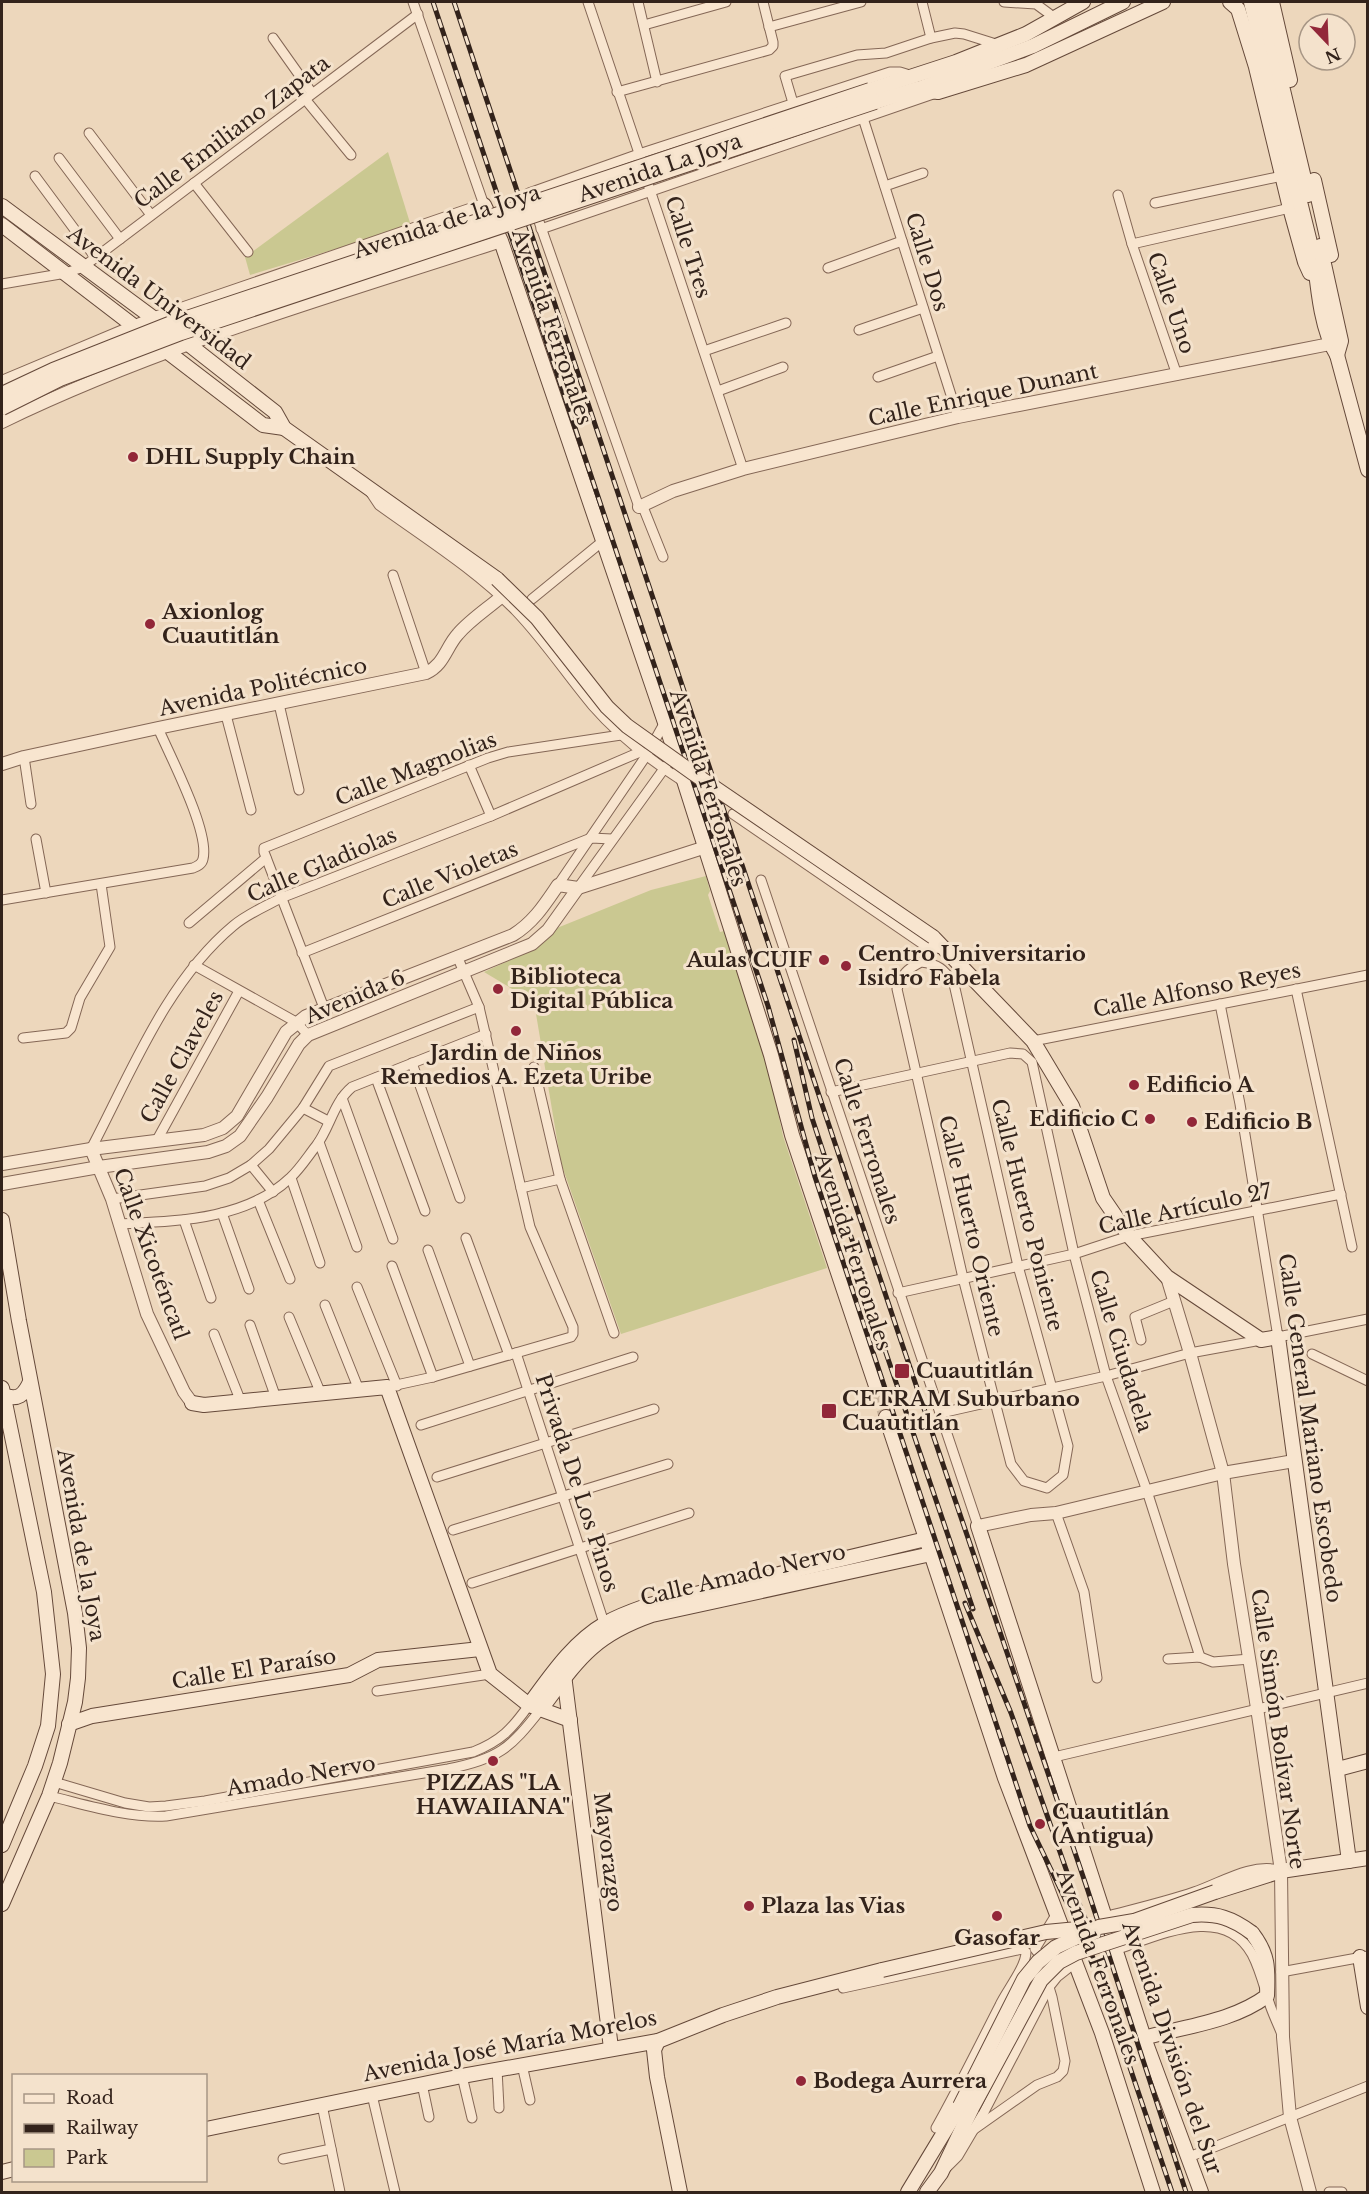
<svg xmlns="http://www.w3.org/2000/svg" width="1369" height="2194" font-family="'Libre Baskerville',serif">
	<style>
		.green { fill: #cac891 }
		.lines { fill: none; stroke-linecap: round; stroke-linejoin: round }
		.secondary-tunnel { stroke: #c8b39c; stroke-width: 14; stroke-dasharray: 14 7; stroke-linecap: butt }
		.minor-casing { stroke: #846756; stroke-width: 11 }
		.tertiary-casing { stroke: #846756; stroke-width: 14 }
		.secondary-casing { stroke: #65493a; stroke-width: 16 }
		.minor { stroke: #f8e5cf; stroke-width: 9 }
		.tertiary { stroke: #f8e5cf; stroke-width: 12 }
		.secondary { stroke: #f8e5cf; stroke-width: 14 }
		.rail-casing { stroke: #33231b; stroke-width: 5 }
		.rail { stroke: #f4e2cc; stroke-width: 3; stroke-dasharray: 9; stroke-linecap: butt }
		.secondary-bridge-casing { stroke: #65493a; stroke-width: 16; stroke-linecap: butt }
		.secondary-bridge { stroke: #f8e5cf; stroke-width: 14 }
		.poi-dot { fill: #922739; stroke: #f4e2cc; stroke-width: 2 }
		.labels { text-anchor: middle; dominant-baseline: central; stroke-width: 6; stroke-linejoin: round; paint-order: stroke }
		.street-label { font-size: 21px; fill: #33231b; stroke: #f4e2cc }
		.poi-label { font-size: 21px; font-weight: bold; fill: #33231b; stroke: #f4e2cc; text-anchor: start }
	</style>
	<rect width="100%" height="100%" fill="#edd7bc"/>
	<g class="green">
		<path d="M388,152l23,74 -161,49 -5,-18z"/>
		<path d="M706,876l4,15 -2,4 12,37 4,-1 45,139 14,66 44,132 -206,66 -60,-171 -27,-161 -50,-30 48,-22 25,-22 94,-38z"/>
	</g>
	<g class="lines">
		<path class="secondary-tunnel" d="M877,1389l9,28"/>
		<defs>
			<g id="minor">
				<path d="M413,2l71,203"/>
				<path d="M588,2l53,157"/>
				<path d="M638,2l19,80"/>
				<path d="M922,2l9,36"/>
				<path d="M1004,2l32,2 19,14"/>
				<path d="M644,25l82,-23"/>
				<path d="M769,27l92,-25"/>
				<path d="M273,38l39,55"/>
				<path d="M617,92l152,-42 4,-4v-4l-10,-40"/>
				<path d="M305,99l46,56"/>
				<path d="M793,103l-8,-27 72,-21 29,-2 45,-15 24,-5 9,1 35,11"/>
				<path d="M863,118l95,299"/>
				<path d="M89,133l62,82"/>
				<path d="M59,158l61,81"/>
				<path d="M645,175l98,294"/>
				<path d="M35,176l60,81"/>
				<path d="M194,183l54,69"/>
				<path d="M885,186l38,-13"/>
				<path d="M1118,195l14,49 45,131"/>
				<path d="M1155,203l127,-27"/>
				<path d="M541,229l395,-136"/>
				<path d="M1132,244l158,-36"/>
				<path d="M828,268l74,-27"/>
				<path d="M2,284l64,-11 17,-6 335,-253"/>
				<path d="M859,330l64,-22"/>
				<path d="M704,351l82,-28"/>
				<path d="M878,377l60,-21"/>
				<path d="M718,391l65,-24"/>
				<path d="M371,493l8,12c47,34 97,65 137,106 28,29 51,64 77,95 27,31 57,54 91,76"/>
				<path d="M639,507l-110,-314 110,-39 251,-82h10l13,4"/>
				<path d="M643,507l20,50"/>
				<path d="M393,575l33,98"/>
				<path d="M532,599l71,-58"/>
				<path d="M279,704l20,86"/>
				<path d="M226,715l25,95"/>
				<path d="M24,757l7,47"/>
				<path d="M469,765l22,51"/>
				<path d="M733,814l194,133 17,2"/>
				<path d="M36,839l10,54"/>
				<path d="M761,880l217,646"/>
				<path d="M558,885l88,-129 19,-34"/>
				<path d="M578,888l88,-122"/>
				<path d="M2,900l191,-32c5,-2 9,-4 10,-9 7,-27 -33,-103 -45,-131"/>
				<path d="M189,923l77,-65"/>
				<path d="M302,953l289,-115 21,1"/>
				<path d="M921,962c17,2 23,7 33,22l64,282 50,180 -5,29 -16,13 -23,-7 -13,-17 -48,-186 -66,-289c5,-15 10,-20 24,-27z"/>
				<path d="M194,965l102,57 12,13"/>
				<path d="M1296,989l56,258"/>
				<path d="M1220,1004l20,100 38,233 90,-18"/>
				<path d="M324,1008l-60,-156v-4l224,-90 20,-6 113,-17"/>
				<path d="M23,1038l43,-5 5,-5 9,-30 30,-51 -9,-63"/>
				<path d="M1033,1041l335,-66"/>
				<path d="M412,1063l48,135"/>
				<path d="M534,1067l26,112 54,154"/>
				<path d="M376,1078l49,133"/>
				<path d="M831,1092l179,-39 13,1 9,8 42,192 32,122 41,115 53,166"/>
				<path d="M342,1098l51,141"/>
				<path d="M303,1108l25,13"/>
				<path d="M157,1140l82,-149"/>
				<path d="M319,1142l38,105"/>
				<path d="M91,1149c40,-76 75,-167 142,-223 14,-12 31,-19 48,-28l210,-82 149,-64"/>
				<path d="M251,1165l22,27"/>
				<path d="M291,1178l29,85"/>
				<path d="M521,1188l39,-9"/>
				<path d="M112,1199l93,-13 24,-8 22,-13 18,-16 34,-41 26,-42 150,-59"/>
				<path d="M258,1200l32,79"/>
				<path d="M222,1213l27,76"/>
				<path d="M184,1220l27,78"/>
				<path d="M120,1224c57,-3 126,-4 170,-46 10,-9 18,-22 26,-32 14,-18 17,-43 36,-59l134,-53"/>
				<path d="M466,1238l43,117"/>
				<path d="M428,1250l42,116"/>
				<path d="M392,1266l41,111"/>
				<path d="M357,1287l40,99"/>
				<path d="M898,1293l176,-39 55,-18 212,-42"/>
				<path d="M325,1305l34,85"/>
				<path d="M289,1317l32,77"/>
				<path d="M250,1325l26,73"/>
				<path d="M214,1334l27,68"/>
				<path d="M1141,1340l-6,-23 39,-16"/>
				<path d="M516,1353l88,270"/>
				<path d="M1312,1354l56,27"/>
				<path d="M387,1387l46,-10 138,-40 2,-3v-7l-43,-100 -51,-220 -22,-51"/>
				<path d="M941,1413l165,-37 84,-23 71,-13"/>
				<path d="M421,1425l212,-68"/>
				<path d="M437,1477l217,-68"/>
				<path d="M1056,1513l28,79 13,86"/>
				<path d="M453,1530l215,-66"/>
				<path d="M472,1583l217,-70"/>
				<path d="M1168,1659l32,-2 13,5 37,-3"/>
				<path d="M377,1691l113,-17"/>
				<path d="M1054,1757l314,-74"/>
				<path d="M54,1782l71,21 24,4 17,-1 39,-5 268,-49c28,-11 39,-23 56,-47"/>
				<path d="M49,1796c38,9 77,22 117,20l282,-47c50,-10 62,-20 93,-60"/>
				<path d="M1104,1917c30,-8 61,-15 90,-25 27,-9 56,-29 85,-22"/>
				<path d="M1115,1950c42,-13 108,-48 137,4 8,15 12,32 17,48 3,10 8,20 12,30"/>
				<path d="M1281,1972l87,-16"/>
				<path d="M843,1988l179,-39 4,3c0,15 -19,38 -26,53 -21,41 -41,82 -64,123"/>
				<path d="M522,2065l8,35"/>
				<path d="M497,2069l2,39"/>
				<path d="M462,2076l10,42"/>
				<path d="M422,2084l7,33"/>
				<path d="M372,2095l23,97"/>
				<path d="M322,2105l18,87"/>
				<path d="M973,2130l64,-45 20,-8 6,-6 2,-10 -13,-64 -13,-43 -4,-5 22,-36"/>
				<path d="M1189,2157l179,-71"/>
				<path d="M283,2159l48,-10"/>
				<path d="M947,2167l11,-11 26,-44 65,-125 8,-10 19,-15"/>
				<path d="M1329,2192h13"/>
			</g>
			<g id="tertiary">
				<path d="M2,382l150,-63 332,-114"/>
				<path d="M2,422c159,-77 331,-126 499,-181"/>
				<path d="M639,507l34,-16 70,-22 215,-52 382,-75"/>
				<path d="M2,764l22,-7 134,-29 268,-55c18,-8 20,-26 32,-39 12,-14 29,-25 43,-37"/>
				<path d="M91,1149l21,50 35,115 37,78 8,11"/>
				<path d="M2,1164l89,-15 113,-14 19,-7 14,-12 49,-84 20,-16 207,-81c21,-13 32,-31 45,-50l20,3 128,-41"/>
				<path d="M2,1184l97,-17 109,-15 18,-6 14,-10 27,-39 32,-53 9,-9 224,-91 16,-14 30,-42"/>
				<path d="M1167,1277l23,76 33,120 11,91 23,144 24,163 2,166 7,80 20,75"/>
				<path d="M978,1526l53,-11 25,-2 167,-40 71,-12"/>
			</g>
			<g id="secondary">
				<path d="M1230,2l8,7 18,58 34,141 15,54 5,11"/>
				<path d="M1251,2l64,261c3,28 7,68 22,92l31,115"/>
				<path d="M1262,2l46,193"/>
				<path d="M1272,2l18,78"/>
				<path d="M918,89l115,-43 90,-44"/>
				<path d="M870,90l86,-28 70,-28 57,-32"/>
				<path d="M875,102l42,-13 21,3 88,-27 137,-63"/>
				<path d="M1314,180l17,75"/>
				<path d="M484,205l17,36 173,508 97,306 21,80 85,254"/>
				<path d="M2,206l185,137 88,69 9,16 213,151"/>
				<path d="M2,225l261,200 21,3"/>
				<path d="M1320,246l21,95 -4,14"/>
				<path d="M933,937l100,104 39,65 31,92 26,38 38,41 94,63 17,-3 71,524"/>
				<path d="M2,1220l17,101 56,292 4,35 -1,30 -3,24 -15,61 -11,33 -47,108"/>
				<path d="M2,1388l42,204 9,82 -5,52 -13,40 -33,79"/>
				<path d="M3,1395c15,6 21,0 27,-13"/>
				<path d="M192,1403l12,2 183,-18 103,287 39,31 41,15"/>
				<path d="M886,1417l119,361 97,255 51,159"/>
				<path d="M978,1526l166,512 57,154"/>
				<path d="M564,1675l47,373"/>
				<path d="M529,1705c22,-30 44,-63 77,-82 14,-8 29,-13 43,-18l277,-66"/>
				<path d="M541,1709c37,-49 51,-73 111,-94l279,-61"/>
				<path d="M69,1724l23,-8 257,-41 29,-15 102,-11"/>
				<path d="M1338,1769l30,-8"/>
				<path d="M1215,1892l66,-21 87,-13"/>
				<path d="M1360,1957l8,50"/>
				<path d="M1144,2038c41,-12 88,-16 123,-42 1,-27 2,-41 -15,-63"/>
				<path d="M658,2041l-4,9 3,27 23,115"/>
				<path d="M206,2129l256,-53 196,-35 65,-26 54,-18 105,-27"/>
				<path d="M2,2172l12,-3"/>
				<path d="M908,2192l52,-86"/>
				<path d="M927,2192l14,-19 31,-65"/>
			</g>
		</defs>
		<use href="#minor" class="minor-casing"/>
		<use href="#tertiary" class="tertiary-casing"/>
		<use href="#secondary" class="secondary-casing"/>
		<use href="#minor" class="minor"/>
		<use href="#tertiary" class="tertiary"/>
		<use href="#secondary" class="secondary"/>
		<defs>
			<g id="rail">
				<path d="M433,2l335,1004 47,171 215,649 62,129 80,237"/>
				<path d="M454,2l444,1330 189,556 99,304"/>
				<path d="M794,1040l18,78 45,137 29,98 87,256"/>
				<path d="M965,1603l46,110 62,176 23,56"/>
			</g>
		</defs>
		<use href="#rail" class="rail-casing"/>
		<use href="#rail" class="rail"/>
		<defs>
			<g id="secondary-bridge">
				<path d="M2,394l51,-24 116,-46 701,-234"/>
				<path d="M2,408l58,-29 121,-46 694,-231"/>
				<path d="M497,579l40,39 70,89 20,19 66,47 240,164"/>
				<path d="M882,1970l164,-38 42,-4"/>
				<path d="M960,2106l64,-127 14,-17 18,-15 43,-20 35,-6 81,-29"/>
				<path d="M972,2108l69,-128 18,-18 17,-9 116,-38c25,-2 40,3 60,18"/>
			</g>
		</defs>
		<use href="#secondary-bridge" class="secondary-bridge-casing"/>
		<use href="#secondary-bridge" class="secondary-bridge"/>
	</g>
	<g class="poi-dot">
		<circle cx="133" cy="457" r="6"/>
		<circle cx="150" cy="624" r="6"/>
		<circle cx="824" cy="960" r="6"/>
		<circle cx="846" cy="966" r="6"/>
		<circle cx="498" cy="989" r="6"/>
		<circle cx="516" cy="1031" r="6"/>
		<circle cx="1134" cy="1085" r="6"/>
		<circle cx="1150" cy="1119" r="6"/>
		<circle cx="1192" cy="1122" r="6"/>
		<rect x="894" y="1363" width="16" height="16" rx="3"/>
		<rect x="821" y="1403" width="16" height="16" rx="3"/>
		<circle cx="493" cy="1761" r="6"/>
		<circle cx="1040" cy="1824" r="6"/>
		<circle cx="749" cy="1906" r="6"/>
		<circle cx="997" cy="1916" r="6"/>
		<circle cx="801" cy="2081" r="6"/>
	</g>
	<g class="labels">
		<g class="street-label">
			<text transform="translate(232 132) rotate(-37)">Calle Emiliano Zapata</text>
			<text transform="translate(660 168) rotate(-19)">Avenida La Joya</text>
			<text transform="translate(447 222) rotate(-18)">Avenida de la Joya</text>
			<text transform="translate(688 247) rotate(72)">Calle Tres</text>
			<text transform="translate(927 262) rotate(73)">Calle Dos</text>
			<text transform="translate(159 298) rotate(37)">Avenida Universidad</text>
			<text transform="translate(1171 303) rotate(71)">Calle Uno</text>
			<text transform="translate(552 327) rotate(71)">Avenida Ferronales</text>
			<text transform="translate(983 395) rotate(-12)">Calle Enrique Dunant</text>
			<text transform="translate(263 687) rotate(-12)">Avenida Politécnico</text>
			<text transform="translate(416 769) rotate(-21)">Calle Magnolias</text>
			<text transform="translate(708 788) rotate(72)">Avenida Ferronales</text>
			<text transform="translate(322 865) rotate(-23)">Calle Gladiolas</text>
			<text transform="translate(450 875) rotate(-22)">Calle Violetas</text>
			<text transform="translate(1197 990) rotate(-11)">Calle Alfonso Reyes</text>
			<text transform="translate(355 997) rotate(-23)">Avenida 6</text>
			<text transform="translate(182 1057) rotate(-61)">Calle Claveles</text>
			<text transform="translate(867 1141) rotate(72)">Calle Ferronales</text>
			<text transform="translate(1185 1209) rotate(-12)">Calle Artículo 27</text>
			<text transform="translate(1027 1215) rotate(76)">Calle Huerto Poniente</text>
			<text transform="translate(971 1226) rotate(77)">Calle Huerto Oriente</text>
			<text transform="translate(853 1252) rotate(72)">Avenida Ferronales</text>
			<text transform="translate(151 1254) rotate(70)">Calle Xicoténcatl</text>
			<text transform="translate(1121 1351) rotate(73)">Calle Ciudadela</text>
			<text transform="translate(1310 1428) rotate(82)">Calle General Mariano Escobedo</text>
			<text transform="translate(577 1483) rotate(72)">Privada De Los Pinos</text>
			<text transform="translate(81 1545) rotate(80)">Avenida de la Joya</text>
			<text transform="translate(743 1575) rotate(-13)">Calle Amado Nervo</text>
			<text transform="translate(254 1669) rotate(-9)">Calle El Paraíso</text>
			<text transform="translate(1278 1729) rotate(82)">Calle Simón Bolívar Norte</text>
			<text transform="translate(301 1776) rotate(-10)">Amado Nervo</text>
			<text transform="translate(608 1852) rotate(83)">Mayorazgo</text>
			<text transform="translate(1098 1967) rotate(70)">Avenida Ferronales</text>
			<text transform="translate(510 2046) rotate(-11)">Avenida José María Morelos</text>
			<text transform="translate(1172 2048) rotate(71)">Avenida División del Sur</text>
		</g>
		<g class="poi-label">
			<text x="145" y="457">DHL Supply Chain</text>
			<text x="162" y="612">Axionlog<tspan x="162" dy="24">Cuautitlán</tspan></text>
			<text x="858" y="954">Centro Universitario<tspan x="858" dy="24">Isidro Fabela</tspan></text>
			<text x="812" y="960" text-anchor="end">Aulas CUIF</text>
			<text x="510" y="977">Biblioteca<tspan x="510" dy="24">Digital Pública</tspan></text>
			<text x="516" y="1053" text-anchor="middle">Jardin de Niños<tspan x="516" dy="24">Remedios A. Ezeta Uribe</tspan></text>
			<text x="1146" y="1085">Edificio A</text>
			<text x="1138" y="1119" text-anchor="end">Edificio C</text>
			<text x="1204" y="1122">Edificio B</text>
			<text x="916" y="1371">Cuautitlán</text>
			<text x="842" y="1399">CETRAM Suburbano<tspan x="842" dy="24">Cuautitlán</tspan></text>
			<text x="493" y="1783" text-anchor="middle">PIZZAS "LA<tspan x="493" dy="24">HAWAIIANA"</tspan></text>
			<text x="1052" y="1812">Cuautitlán<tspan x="1052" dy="24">(Antigua)</tspan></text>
			<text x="761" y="1906">Plaza las Vias</text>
			<text x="997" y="1938" text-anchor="middle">Gasofar</text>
			<text x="813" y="2081">Bodega Aurrera</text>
		</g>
	</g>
	<rect width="1369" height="2194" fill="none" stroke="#33231b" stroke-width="6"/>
	<rect x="12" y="2074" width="195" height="108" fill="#f4e2cc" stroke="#a79685" stroke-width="1.5"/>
	<rect x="24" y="2094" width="30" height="9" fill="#f8e5cf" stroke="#a79685" stroke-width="1.5"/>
	<text x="66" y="2104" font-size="18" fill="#33231b">Road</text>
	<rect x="24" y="2124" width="30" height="9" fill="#33231b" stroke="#a79685" stroke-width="1.5"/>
	<text x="66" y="2134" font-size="18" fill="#33231b">Railway</text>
	<rect x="24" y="2149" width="30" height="18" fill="#cac891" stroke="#a79685" stroke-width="1.5"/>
	<text x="66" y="2164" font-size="18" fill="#33231b">Park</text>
	<g transform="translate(1327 42) rotate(157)"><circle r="28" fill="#f4e2cc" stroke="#a79685" stroke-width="1.5"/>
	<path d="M0-4.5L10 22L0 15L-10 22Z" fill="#922739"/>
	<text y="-9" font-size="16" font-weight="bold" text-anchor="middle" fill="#33231b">N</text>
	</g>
</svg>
